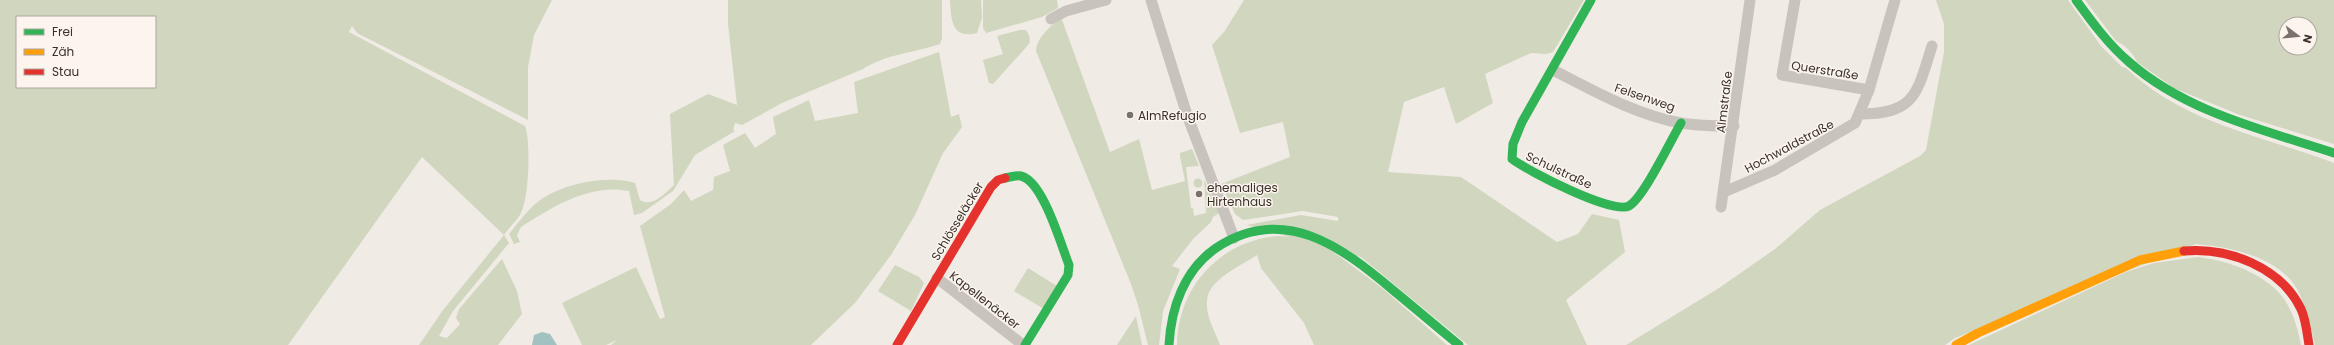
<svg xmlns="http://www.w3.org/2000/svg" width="2334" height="345" font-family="Poppins,sans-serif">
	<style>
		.green { fill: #d1d6bf; fill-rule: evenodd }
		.water { fill: #a1c2c1 }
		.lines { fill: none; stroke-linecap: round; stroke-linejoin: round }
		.street { stroke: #c9c3be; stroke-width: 11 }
		.fast { stroke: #30b455; stroke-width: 9 }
		.slow { stroke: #ff9f0a; stroke-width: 9 }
		.jam { stroke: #e5322d; stroke-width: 9 }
		.poi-dot { fill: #7a716c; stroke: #fbf5ee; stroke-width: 1.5 }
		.labels { text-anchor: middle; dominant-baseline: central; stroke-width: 3; stroke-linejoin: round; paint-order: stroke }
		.street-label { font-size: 12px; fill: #3b302b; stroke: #fbf5ee }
		.poi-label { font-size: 12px; fill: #3b302b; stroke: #fbf5ee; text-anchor: start }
	</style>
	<rect width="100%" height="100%" fill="#f0ebe5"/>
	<g class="green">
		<path d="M0,0h552l-18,35 -6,32v53l-171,-87 -5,-7 -3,6 176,94c6,16 4,71 -4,87 -4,8 -12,14 -17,22l5,8 -56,68 -14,25 8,2 13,-14 -4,-6 3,-9 43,-50 15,32 5,23 -24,31h-79l24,-35 61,-75 -82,-78 -134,188h-288zM17,17h138v70h-138z"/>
		<path d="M728,0h214v38l-2,6c-26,9 -54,10 -77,25l-81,34 -40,22 -7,-2 -2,7 2,1 -40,24 -22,36 -31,22 -8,2 -5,-24c-39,-8 -77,16 -108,36l-4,8 3,7 -6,2 -5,-10c10,-12 20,-27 34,-36 24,-15 65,-23 92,-15l5,17c13,8 25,-7 34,-15l-4,-71 38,-20 29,11 -9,-81z"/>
		<path d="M950,0h31l1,18 -5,15c-26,7 -26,-15 -27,-33z"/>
		<path d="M983,0h74l1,8 -16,9 -56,16 -3,-5z"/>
		<path d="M1244,0h340l-31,52 -7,2 -15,-1 -46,21 8,29 -37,21 -12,-37 -40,15 -16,70 73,5 96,65 21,-8 14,-20 27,6 6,32 -59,48 21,45h-119l-107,-88 -114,-32 54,-10 37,6v-4l-35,-6 -60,9 -8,-6 -14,-30 69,-27 -7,-35 -43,11 -28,-88 12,-13z"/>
		<path d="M1936,0h132l33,46 21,21 4,1c57,55 137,68 208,95v182h-19c-4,-16 -8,-35 -15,-50 -16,-37 -68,-48 -104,-51l-241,94 -10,7h-319l93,-57 56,-39 45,-39 100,-54 6,-6 18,-98v-28z"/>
		<path d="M2085,0h249v144l-94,-29 -66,-27 -37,-26c-3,-8 -13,-18 -21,-21zM2286,24h24v24h-24z"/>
		<path d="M1061,17l49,135 29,-13 13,51 33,-9 -5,-25v-3l12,-4 7,17 -13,1 5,41h2l1,8 12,-3 -2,-34 15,34 -6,4 -2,5 -18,17 -21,27 8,3 -17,42 -4,34h-11l-10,-40 -7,-21 -95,-233c1,-15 15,-24 25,-34z"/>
		<path d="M1020,30h6c3,5 5,9 3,14l-36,40 -4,-1 -6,-23 20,-6 -6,-18z"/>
		<path d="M939,52l12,65 8,-3 3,13 -19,26 -28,62 -24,40 -36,48 -44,42h-200l6,-5 -11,5h-24l-20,-42 74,-36 24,52 5,-2 -25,-91 31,-22 13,-14 7,11 22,-11 1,-13 16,-6 -7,-26 22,-12 10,15 21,-14 -3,-17 36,-17 6,21 43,-8 -4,-31z"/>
		<circle cx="1198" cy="183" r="4.5"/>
		<path d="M1277,236l15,1 32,8 58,43 65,57h-133l-10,-22 -43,-55 -4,-13c-16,11 -48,24 -50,45 -2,14 8,32 13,45h-43c1,-58 42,-103 100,-109z"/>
		<path d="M2198,257c29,3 72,18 88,45 8,13 12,28 15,43h-332l157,-73 28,-9z"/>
		<path d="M895,265l24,12 5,6 -13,28 -33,-20z"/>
		<path d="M1028,268l29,18 -13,23 -30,-18z"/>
		<path d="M1136,316l6,29h-25z"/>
	</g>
	<path class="water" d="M542,332l8,2 7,11h-25l2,-10z"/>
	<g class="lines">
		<g class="street">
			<path d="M1151,0l36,115 47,123"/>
			<path d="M1795,0l-13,75 87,15"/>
			<path d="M1051,19l15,-8 40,-11"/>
			<path d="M1553,70c41,21 83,45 128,53 18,3 35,3 53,3"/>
			<path d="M1860,114c56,0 57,-21 72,-68"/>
			<path d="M1724,192l51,-22 80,-47 14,-33 26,-90"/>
			<path d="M1721,207l29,-207"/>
			<path d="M937,278l86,67"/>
		</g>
		<g class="fast">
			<path d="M1591,0l-69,122 -9,22 -1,15c16,12 101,56 117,47 15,-9 42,-66 52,-83"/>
			<path d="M2076,0c16,22 32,44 53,62 57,50 135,68 205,91"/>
			<path d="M1005,178c5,-1 11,-3 16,-2 22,5 40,69 48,89l-1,10 -43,70"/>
			<path d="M1169,345c2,-37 15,-75 47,-97 68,-45 126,-1 178,43 22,18 43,36 65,54"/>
		</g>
		<path class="slow" d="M1956,345l22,-12 162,-73 44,-9"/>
		<g class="jam">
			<path d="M2184,251c44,-4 97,16 117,58 5,11 6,24 8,36"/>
			<path d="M897,345l94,-158 7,-7 7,-2"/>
		</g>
	</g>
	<g class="poi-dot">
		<circle cx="1130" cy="115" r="4"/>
		<circle cx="1199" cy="194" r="4"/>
	</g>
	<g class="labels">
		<g class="street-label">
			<text transform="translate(1825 70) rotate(9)">Querstraße</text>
			<text transform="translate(1645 97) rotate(19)">Felsenweg</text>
			<text transform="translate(1724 102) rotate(-83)">Almstraße</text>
			<text transform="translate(1789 146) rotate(-28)">Hochwaldstraße</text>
			<text transform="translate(1559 170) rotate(25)">Schulstraße</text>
			<text transform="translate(957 221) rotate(-59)">Schlösseläcker</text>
			<text transform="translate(985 300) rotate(38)">Kapellenäcker</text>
		</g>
		<g class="poi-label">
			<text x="1138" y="115">AlmRefugio</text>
			<text x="1207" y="187">ehemaliges<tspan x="1207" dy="14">Hirtenhaus</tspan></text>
		</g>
	</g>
	<rect x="16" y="16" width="140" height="72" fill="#fbf5ee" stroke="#aea6a0"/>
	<rect x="24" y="29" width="20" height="6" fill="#30b455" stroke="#aea6a0"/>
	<text x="52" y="36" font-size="12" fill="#3b302b">Frei</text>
	<rect x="24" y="49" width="20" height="6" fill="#ff9f0a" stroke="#aea6a0"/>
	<text x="52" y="56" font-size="12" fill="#3b302b">Zäh</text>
	<rect x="24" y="69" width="20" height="6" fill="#e5322d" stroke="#aea6a0"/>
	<text x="52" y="76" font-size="12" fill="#3b302b">Stau</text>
	<g transform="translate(2298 36) rotate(106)"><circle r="19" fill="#fbf5ee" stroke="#aea6a0"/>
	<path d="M0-3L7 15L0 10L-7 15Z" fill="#7a716c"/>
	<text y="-6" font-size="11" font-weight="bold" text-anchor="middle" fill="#3b302b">N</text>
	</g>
</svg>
